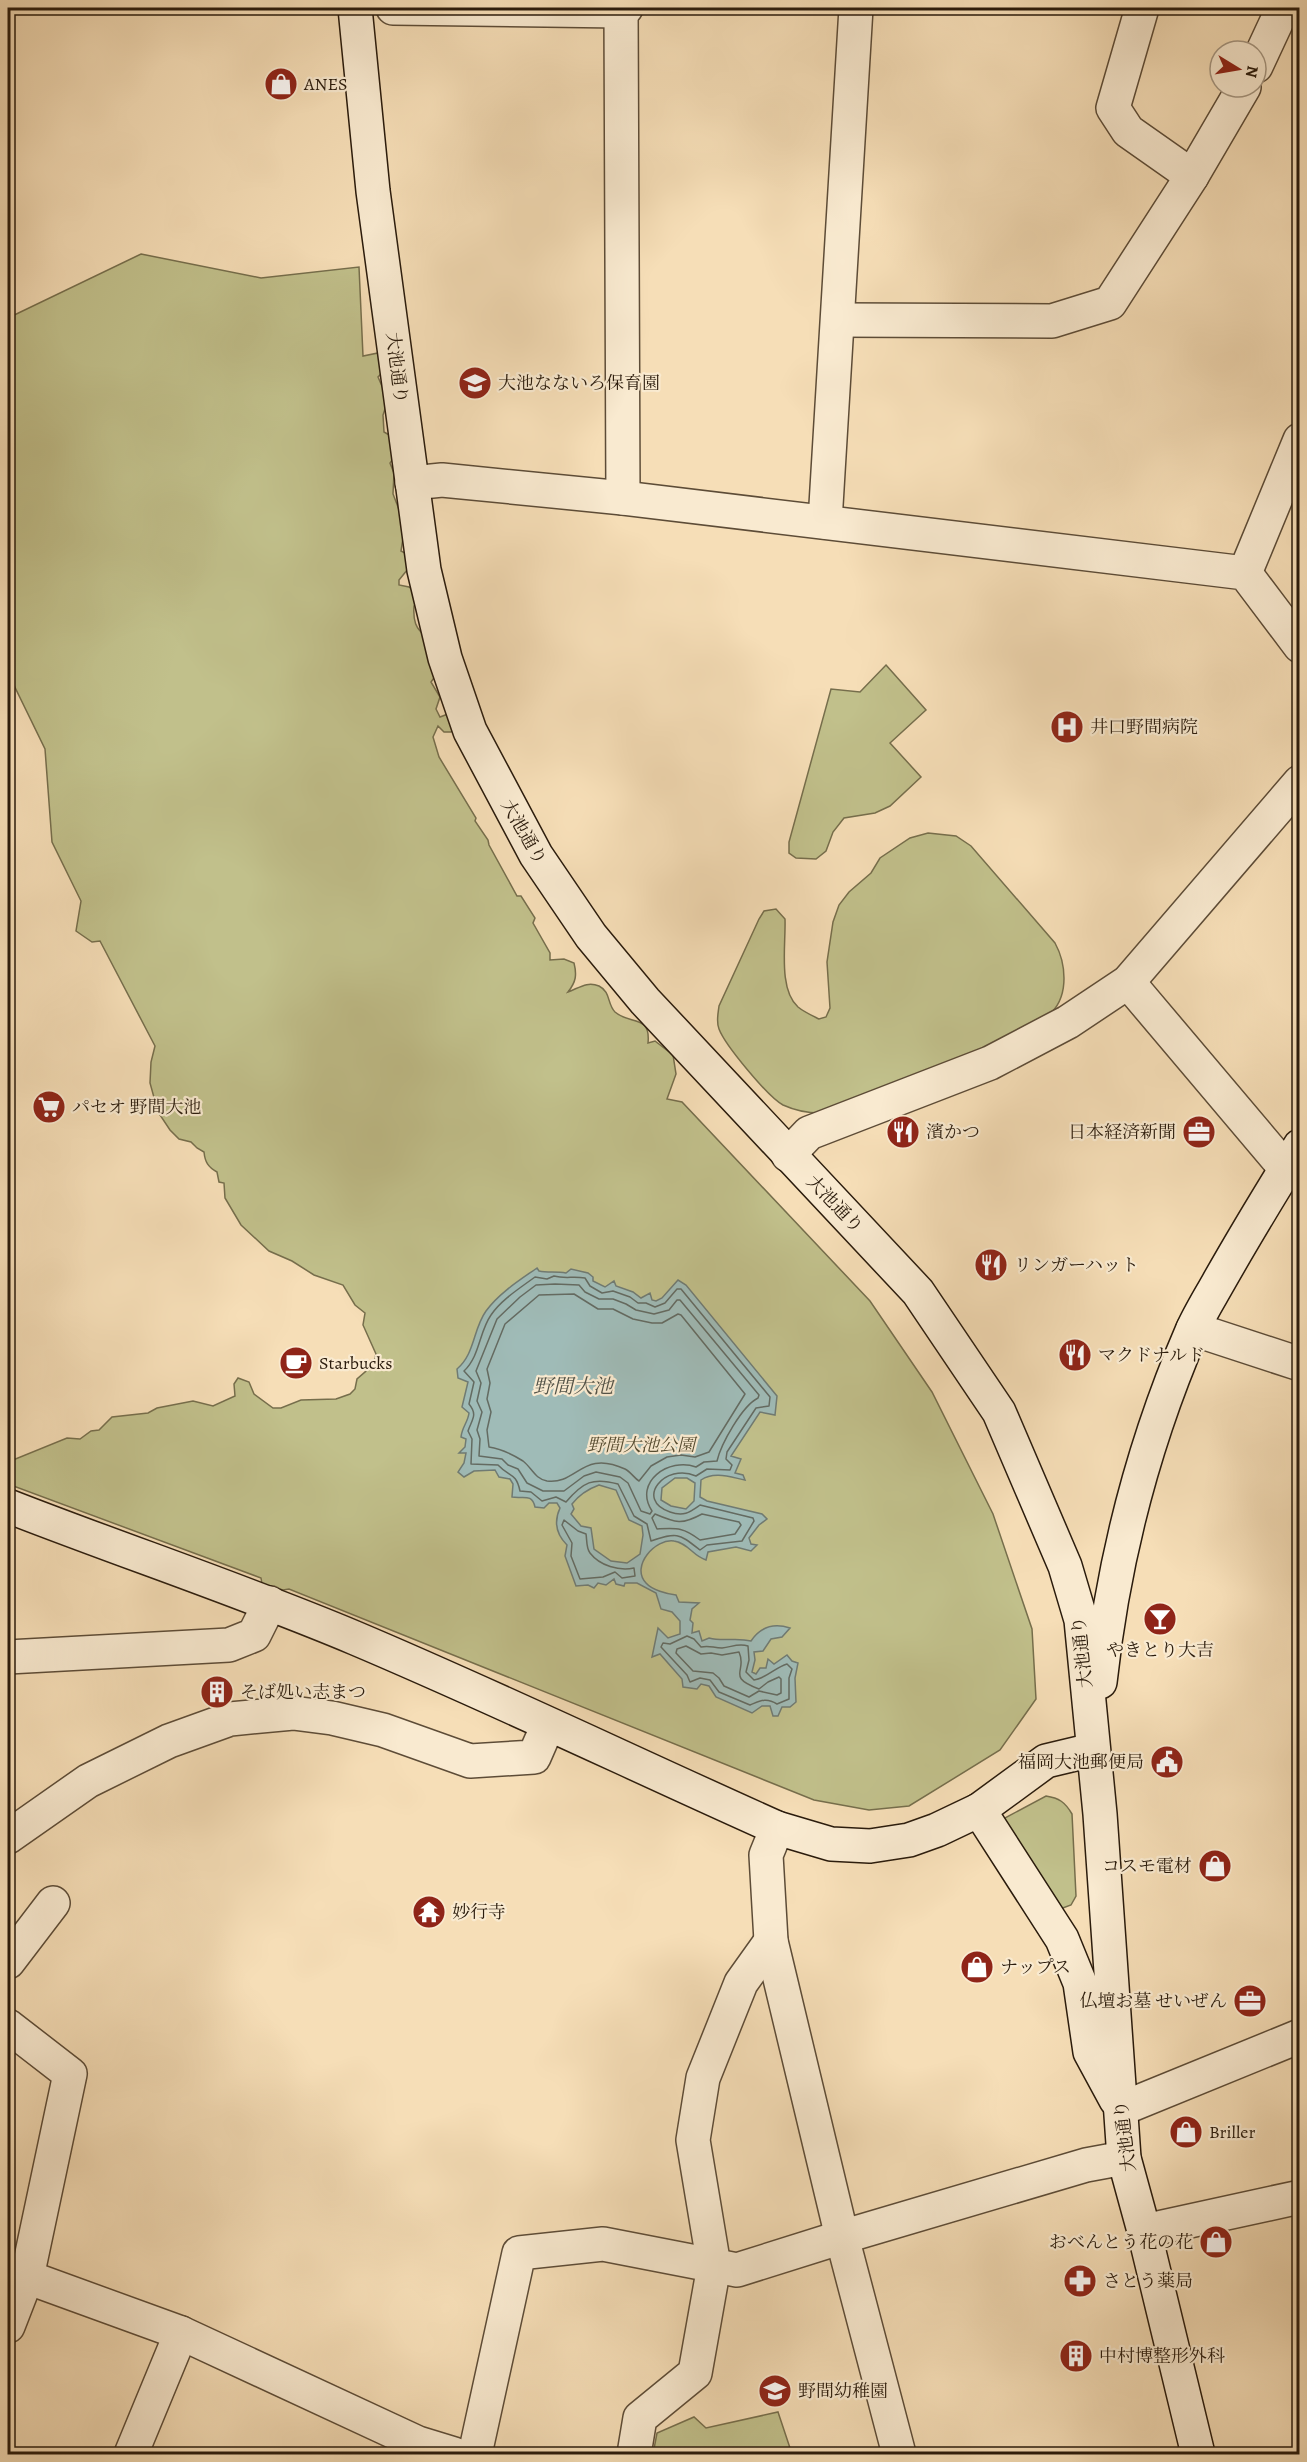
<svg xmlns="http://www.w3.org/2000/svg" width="1307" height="2462" font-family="Alegreya,'Noto Serif JP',serif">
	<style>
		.green { fill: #c1c08b; stroke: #766e4c; stroke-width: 1.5 }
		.water { fill: #9fbbb7; stroke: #707b73; stroke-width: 1.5; fill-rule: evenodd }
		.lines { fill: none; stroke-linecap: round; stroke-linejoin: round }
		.shore { stroke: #646b62; stroke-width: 1.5 }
		.street-casing { stroke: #5d4c37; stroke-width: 36 }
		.secondary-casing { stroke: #2a1b0c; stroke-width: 36 }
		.street { stroke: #f9ead0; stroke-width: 33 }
		.secondary { stroke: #f9ead0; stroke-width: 33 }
		.labels { text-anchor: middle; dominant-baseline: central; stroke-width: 4.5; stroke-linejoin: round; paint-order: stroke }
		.poi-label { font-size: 18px; fill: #2a1b0c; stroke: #f9ead0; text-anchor: start }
		.street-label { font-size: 18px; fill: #2a1b0c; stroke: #f9ead0 }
		.park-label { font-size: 18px; font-style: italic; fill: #574d32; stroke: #f9ead0 }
		.water-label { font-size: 20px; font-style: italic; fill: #535348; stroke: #f9ead0 }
	</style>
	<rect width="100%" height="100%" fill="#f6deb7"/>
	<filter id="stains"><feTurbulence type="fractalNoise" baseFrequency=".00333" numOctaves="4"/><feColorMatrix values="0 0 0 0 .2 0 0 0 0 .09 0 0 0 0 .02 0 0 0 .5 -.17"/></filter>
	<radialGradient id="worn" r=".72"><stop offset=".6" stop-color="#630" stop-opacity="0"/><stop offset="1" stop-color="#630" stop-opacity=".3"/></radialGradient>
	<g class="green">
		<path d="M141,254l120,24 98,-11 4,89 15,-3 4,20 -4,4 10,23 -5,15 1,17 7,4 2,23 -3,4 4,10 -1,21 12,31 -4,26 10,5 1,8 -13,16v5l10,2 9,7 -1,10 -3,2c-1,14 1,23 13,31l9,38 -5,7 9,15 -4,12 4,8 8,-3 8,12 -5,6h-7l-6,-6 -5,11 6,20 37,61 -1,3 13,19 1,5 28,51h4l14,22 -2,5 17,30v7l14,-1 10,4c3,12 2,19 -6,29 11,-4 19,-11 31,-6 12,6 8,18 16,26 14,13 36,2 33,31l7,-2 18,14 3,19 -9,25 15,3 188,199 62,91 61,122 39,115 4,70 -36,51 -91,56 -40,4 -55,-10 -525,-211 -6,1 -21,-6 -1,-6 -253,-94v-22l59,-24 13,1 11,-8 8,-1 13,-13 36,-4 9,-5 36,-7 20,5 22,-10 -1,-12 4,-6 11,4 5,12 19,14h8l20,-8 35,-1 14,-5 5,-5 2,-10 16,-14 3,-11 -13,-29 2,-12 -10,-8 -12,-20 -29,-10 -22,-14 -23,-10 -28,-26 -16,-27 -1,-15 -5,-1 -2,-10c-9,-5 -12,-10 -13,-20l-7,-4 -6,-6 -12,-3 -9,-9 -12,-18 -8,-29 1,-21 4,-16 -55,-105 -8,1 -16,-11 5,-30 -29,-59 -7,-93 -37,-76v-355z"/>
		<path d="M886,665l40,45 -36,33 31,34 -31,29 -15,7 -31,5 -11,14 -7,19 -10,8 -20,-1 -7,-5v-11l42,-153 29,3z"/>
		<path d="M928,833l28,3 15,10 84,97c11,20 14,51 -3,69 -6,7 -15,13 -23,19l-209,82c-12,0 -26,-3 -37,-8 -15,-8 -58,-60 -64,-76 -3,-7 -1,-15 0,-23l40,-87 5,-8 12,-2 9,10c1,25 -7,70 13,88 6,5 15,9 21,12l7,-2 4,-9 -3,-46 6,-40 6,-17 10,-13 22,-19 9,-15 30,-20z"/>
		<path d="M1046,1796c13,2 19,6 26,18l4,82 -5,9 -11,4 -57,-90z"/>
		<path d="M778,2412l14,42h-139l4,-21 37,-16 12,11z"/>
	</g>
	<path class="water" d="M537,1268l2,3c9,2 17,0 27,2l5,-4 17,4 5,4v4l12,6 9,-6 2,5 17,6 8,6 9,-5 2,7 4,1 6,-3 16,-18 8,5 91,111 -2,19 -15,-3 -29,44 10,3 -6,14 8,2 2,5c-15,-3 -31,-9 -44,0l-1,17 7,4 55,13 5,5 -8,6 -10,13 2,6 6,1 -6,6 -15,-4 -28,5 -2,8c-13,-4 -18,-17 -32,-19 -18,-3 -44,25 -28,42 6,7 21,11 30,12l3,7 20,1 -7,6 -2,11 3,3 -1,10 7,-2 3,10 7,-3c15,4 27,-1 42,3 10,-15 23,-18 39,-13l-8,9 -11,2 -8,12 -9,1 1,8 -3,12 4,2 4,-6h6l2,-9 6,5 13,-9 5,6 6,2 -3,15 1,24 -6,5h-8l-4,9h-5l-3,-10h-8l-10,7 -36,-16 -7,-11 -8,-2 -4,5 -14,-2 -1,-8 -22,-25 -8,3 6,-29 10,10 12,-4v-13l-8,-9 -11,-3 -5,-16 -19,-10h-12l-1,3 -8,-2 -2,-5 -8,6 -8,-2 -4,5 -6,-3 -12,1 -11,-30 2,-11c-11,-11 -13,-24 -7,-37l-3,-5h-8l-5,5 -9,-1c-3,-14 -12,-8 -23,-10l1,-13 -3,-5 -11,-2 -4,-7 -21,1 -10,6 -6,-5 6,-9 2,-10h-7l6,-6 1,-8 -5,-2c1,-10 7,-15 8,-24l-7,-6 6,-25 -10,-4 -1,-9c18,-15 16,-40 29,-58 13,-18 34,-31 51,-43zM675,1478h12l8,5 -1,18 -8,8 -15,-3 -10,-6 1,-12zM599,1485l17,5 13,30 13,6 1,9 -3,19 -13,9 -16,-2 -17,-12 -3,-21 -10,-2 -10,-12 3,-5 -2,-5c7,-9 16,-15 27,-19z"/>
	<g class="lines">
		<g class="shore">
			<path d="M554,1276c11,3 19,0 31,2l5,8 12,7 11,-2 17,6 8,6h8l9,4 10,-4 12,-14h4l89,108 -1,9 -13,2 -29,44 -1,7 6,6 -2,5 -23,-1 -11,7c-31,-14 -62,24 -26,36 14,5 20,0 30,-7l53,13 1,3 -12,20 -35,4 -7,5c-22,-17 -22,-18 -49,-9l-4,-17 -13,-8 -16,-32c-25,-7 -35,-2 -52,18l-10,-5 -14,4 -11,-9 -11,-1c-4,-19 -11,-14 -22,-26l-27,-1 1,-25 -4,-8c4,-12 10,-16 1,-27l5,-22 -10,-11c16,-15 15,-39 27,-56 10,-15 29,-27 44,-38l12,2z"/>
			<path d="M555,1284l24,1 6,7 14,7h14l13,5 10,6 18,4 15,-4 8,-10h3l79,95 -1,3c-16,8 -37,46 -41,63l-13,1 -8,5c-27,-10 -63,15 -44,44l-2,3 -9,-3 -13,-28 -8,-6 -24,-5 -12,4 -20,15h-21l-16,-8 -9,-14 -10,-4 -6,-6 -23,-3 1,-17 -3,-9 5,-18 -5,-11 4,-18 -5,-12 21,-52 23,-22 16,-12z"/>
			<path d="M539,1295l35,-1 24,15h15l20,10 19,4h10l16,-9 3,1 64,79 -36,58 -14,5 -14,-2 -14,2 -16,9 -12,15c-5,-3 -8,-9 -14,-12 -43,-20 -48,16 -78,12 -12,-2 -15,-13 -24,-20 -11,-7 -21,-12 -34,-14l-2,-17 4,-18 -4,-13 3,-16 -3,-14 18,-45z"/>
			<path d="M655,1514c21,9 27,11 47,0l37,8 2,3 -6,9 -35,6c-17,-13 -23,-12 -43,-11l-5,-11z"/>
			<path d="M564,1520l14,11 8,3c1,5 0,14 4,19 10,13 29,18 44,15l1,8 -13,2 -7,-6 -12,5 -23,2 -9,-23 1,-13 -10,-18z"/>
			<path d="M687,1636l7,3 7,8c9,-2 12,1 21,1 10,-1 16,-5 26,-2l1,14 -3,12 8,8c11,-1 22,-13 33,-16l5,5 -3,9v21l-12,5c-11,-7 -17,-3 -27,1l-31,-13 -9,-12 -10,-2 -10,4 -3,-7 -26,-28 2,-4 7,1z"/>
			<path d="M686,1646l15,8 10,-1 11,2 17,-3c9,20 -14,24 20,37l9,-7 11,-5 2,2v14l-4,2 -18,-4 -10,6 -25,-11 -5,-8 -6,-5 -20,-2 -17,-18 1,-4z"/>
		</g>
		<defs>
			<g id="street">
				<path d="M393,8l228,3 5,-3"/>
				<path d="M621,8l2,490"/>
				<path d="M1142,8l-29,100 15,23 64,45"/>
				<path d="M1256,66l27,-58"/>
				<path d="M839,320l213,1 58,-18 82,-127 52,-89"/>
				<path d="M412,483l30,-3 181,18 622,75 55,73"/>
				<path d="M825,522l31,-514"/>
				<path d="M1245,573l55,-133"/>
				<path d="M1128,982l158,187"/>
				<path d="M788,1155l21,-22 181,-70 78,-41 60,-40 172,-200"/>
				<path d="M1193,1329l107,35"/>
				<path d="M8,1657l221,-12 25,-10 16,-32"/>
				<path d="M777,1828l-11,27 5,86 71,296 57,217"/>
				<path d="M8,1837l80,-56 81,-40 61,-22 63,-6 39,5 51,12 87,31 64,-4 14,-32"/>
				<path d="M8,1962l45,-59"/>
				<path d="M8,2026l62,48 -43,203 -19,49"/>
				<path d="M1121,2109l179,-73"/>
				<path d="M1144,2231l156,-34"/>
				<path d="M8,2279l19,-2 154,56 237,110 36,11"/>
				<path d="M131,2454l50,-121"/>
				<path d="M475,2454l44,-201 84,-9 134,26 105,-33 244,-72 38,-7"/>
				<path d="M634,2454l6,-36 55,-45 19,-107 -21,-126 10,-62 38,-95 30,-42"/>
			</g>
			<g id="secondary">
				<path d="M355,8l18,183 51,379 21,88 25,73 66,124 55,81 54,65 273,291 81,120 66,154 16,54 19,194 24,344 20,73 54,223"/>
				<path d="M8,1506c115,45 233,84 347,132 142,60 281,127 422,190l54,16 39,2 39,-6 28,-10 42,-20 67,-49 46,-11"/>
				<path d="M1100,1682c13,-120 44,-240 92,-351 7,-16 17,-32 26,-48 26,-46 54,-92 82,-137"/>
				<path d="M979,1810l83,129 18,44 10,69 26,48"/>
			</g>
		</defs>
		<use href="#street" class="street-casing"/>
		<use href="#secondary" class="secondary-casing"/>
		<use href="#street" class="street"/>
		<use href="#secondary" class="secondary"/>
	</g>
	<defs>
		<symbol id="shop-disc" viewBox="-11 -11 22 22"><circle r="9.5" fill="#8f2418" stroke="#f9ead0"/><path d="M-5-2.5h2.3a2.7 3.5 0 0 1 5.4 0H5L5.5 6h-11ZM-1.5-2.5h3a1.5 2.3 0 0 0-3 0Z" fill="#fff"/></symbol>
		<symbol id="school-disc" viewBox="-11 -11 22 22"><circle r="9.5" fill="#8f2418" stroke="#f9ead0"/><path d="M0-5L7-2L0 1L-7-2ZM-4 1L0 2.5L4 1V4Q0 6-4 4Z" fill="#fff"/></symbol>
		<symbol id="hospital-disc" viewBox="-11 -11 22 22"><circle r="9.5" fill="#8f2418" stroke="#f9ead0"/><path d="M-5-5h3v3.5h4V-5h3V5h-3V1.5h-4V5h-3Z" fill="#fff"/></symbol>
		<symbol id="supermarket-disc" viewBox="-11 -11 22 22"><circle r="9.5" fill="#8f2418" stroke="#f9ead0"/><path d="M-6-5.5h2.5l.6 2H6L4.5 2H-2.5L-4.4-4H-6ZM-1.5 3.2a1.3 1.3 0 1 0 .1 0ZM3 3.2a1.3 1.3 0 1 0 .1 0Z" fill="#fff"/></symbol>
		<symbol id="restaurant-disc" viewBox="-11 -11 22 22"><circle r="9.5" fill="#8f2418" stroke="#f9ead0"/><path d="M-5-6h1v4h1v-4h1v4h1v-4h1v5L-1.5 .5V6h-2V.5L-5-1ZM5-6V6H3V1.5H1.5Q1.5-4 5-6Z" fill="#fff"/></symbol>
		<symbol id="office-disc" viewBox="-11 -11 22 22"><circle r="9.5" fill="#8f2418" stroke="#f9ead0"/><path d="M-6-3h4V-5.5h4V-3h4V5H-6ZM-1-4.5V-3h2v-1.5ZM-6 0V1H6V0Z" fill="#fff"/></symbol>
		<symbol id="cafe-disc" viewBox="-11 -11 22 22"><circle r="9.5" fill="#8f2418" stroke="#f9ead0"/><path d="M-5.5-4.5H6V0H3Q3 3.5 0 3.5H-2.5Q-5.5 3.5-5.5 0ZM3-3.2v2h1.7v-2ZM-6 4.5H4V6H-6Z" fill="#fff"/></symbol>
		<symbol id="bar-disc" viewBox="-11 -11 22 22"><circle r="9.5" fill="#8f2418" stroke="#f9ead0"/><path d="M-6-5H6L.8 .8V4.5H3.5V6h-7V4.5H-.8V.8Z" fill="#fff"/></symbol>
		<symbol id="building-disc" viewBox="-11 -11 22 22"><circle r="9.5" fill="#8f2418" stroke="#f9ead0"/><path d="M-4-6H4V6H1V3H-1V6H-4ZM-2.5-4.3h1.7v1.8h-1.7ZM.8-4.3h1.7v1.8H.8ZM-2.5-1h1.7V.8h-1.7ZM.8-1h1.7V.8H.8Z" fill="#fff"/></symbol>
		<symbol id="civic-disc" viewBox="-11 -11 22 22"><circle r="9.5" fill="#8f2418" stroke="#f9ead0"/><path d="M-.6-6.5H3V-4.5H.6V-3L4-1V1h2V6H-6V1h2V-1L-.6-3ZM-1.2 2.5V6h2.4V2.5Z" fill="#fff"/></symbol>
		<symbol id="temple-disc" viewBox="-11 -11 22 22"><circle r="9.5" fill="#8f2418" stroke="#f9ead0"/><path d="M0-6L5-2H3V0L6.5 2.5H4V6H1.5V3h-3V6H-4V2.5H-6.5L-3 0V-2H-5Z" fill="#fff"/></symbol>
		<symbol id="pharmacy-disc" viewBox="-11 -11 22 22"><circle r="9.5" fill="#8f2418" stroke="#f9ead0"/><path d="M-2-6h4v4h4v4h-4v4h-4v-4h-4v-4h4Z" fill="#fff"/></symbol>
	</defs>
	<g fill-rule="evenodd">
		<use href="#shop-disc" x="262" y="65" width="38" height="38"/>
		<use href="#school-disc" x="456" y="364" width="38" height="38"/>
		<use href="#hospital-disc" x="1048" y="708" width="38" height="38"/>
		<use href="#supermarket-disc" x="30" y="1088" width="38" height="38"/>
		<use href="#restaurant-disc" x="884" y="1113" width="38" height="38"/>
		<use href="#office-disc" x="1180" y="1113" width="38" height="38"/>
		<use href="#restaurant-disc" x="972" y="1246" width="38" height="38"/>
		<use href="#restaurant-disc" x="1056" y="1336" width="38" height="38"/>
		<use href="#cafe-disc" x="277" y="1344" width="38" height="38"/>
		<use href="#bar-disc" x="1141" y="1600" width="38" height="38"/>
		<use href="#building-disc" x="198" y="1673" width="38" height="38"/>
		<use href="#civic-disc" x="1148" y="1743" width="38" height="38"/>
		<use href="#shop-disc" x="1196" y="1847" width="38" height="38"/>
		<use href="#temple-disc" x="410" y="1893" width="38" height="38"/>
		<use href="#shop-disc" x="958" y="1948" width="38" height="38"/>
		<use href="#office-disc" x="1231" y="1982" width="38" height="38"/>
		<use href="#shop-disc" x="1167" y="2113" width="38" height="38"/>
		<use href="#shop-disc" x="1197" y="2223" width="38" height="38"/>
		<use href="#pharmacy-disc" x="1061" y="2262" width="38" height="38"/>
		<use href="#building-disc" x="1057" y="2337" width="38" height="38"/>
		<use href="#school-disc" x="756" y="2372" width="38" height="38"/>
	</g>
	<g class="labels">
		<g class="poi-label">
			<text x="304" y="84">ANES</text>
			<text x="498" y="383">大池なないろ保育園</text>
			<text x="1090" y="727">井口野間病院</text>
			<text x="72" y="1107">パセオ 野間大池</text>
			<text x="926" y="1132">濱かつ</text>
			<text x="1176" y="1132" text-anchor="end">日本経済新聞</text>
			<text x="1014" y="1265">リンガーハット</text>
			<text x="1098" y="1355">マクドナルド</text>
			<text x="319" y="1363">Starbucks</text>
			<text x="1160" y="1650" text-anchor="middle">やきとり大吉</text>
			<text x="240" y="1692">そば処い志まつ</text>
			<text x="1144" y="1762" text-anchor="end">福岡大池郵便局</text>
			<text x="1192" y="1866" text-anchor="end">コスモ電材</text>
			<text x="452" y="1912">妙行寺</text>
			<text x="1000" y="1967">ナップス</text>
			<text x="1227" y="2001" text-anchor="end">仏壇お墓 せいぜん</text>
			<text x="1209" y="2132">Briller</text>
			<text x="1193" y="2242" text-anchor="end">おべんとう花の花</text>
			<text x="1103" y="2281">さとう薬局</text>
			<text x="1099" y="2356">中村博整形外科</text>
			<text x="798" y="2391">野間幼稚園</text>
		</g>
		<g class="street-label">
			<text transform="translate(397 368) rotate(83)">大池通り</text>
			<text transform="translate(524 832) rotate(60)">大池通り</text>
			<text transform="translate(835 1204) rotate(46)">大池通り</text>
			<text transform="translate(1082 1652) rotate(-96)">大池通り</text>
			<text transform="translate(1125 2136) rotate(-97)">大池通り</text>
		</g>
		<g class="park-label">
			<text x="641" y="1445">野間大池公園</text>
		</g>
		<g class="water-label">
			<text x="573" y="1386">野間大池</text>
		</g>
	</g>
	<rect width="1307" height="2462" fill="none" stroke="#f6deb7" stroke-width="30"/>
	<rect x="9" y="9" width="1289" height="2444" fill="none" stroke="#2a1b0c" stroke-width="3"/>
	<rect x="15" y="15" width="1277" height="2432" fill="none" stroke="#2a1b0c" stroke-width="1.5"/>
	<g transform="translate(1238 69) rotate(101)"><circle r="28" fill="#f9ead0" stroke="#a69782" stroke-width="1.5"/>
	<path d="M0-4.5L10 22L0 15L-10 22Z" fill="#8f2418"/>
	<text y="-9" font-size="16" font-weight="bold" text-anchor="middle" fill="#2a1b0c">N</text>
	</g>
	<rect width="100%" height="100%" filter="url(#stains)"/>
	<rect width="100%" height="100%" fill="url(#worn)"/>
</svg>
